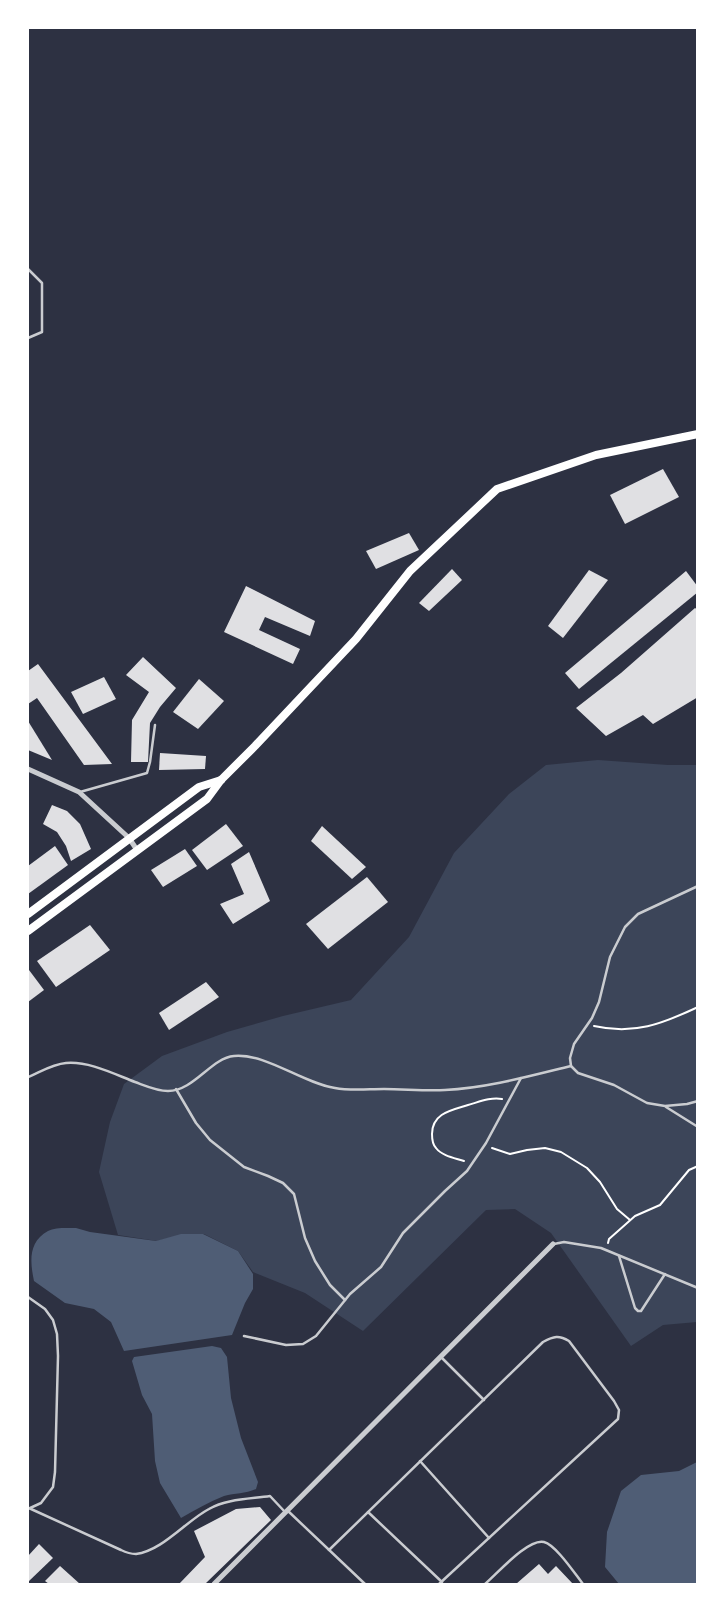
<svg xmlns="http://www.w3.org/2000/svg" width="725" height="1612" font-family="'DejaVu Sans',sans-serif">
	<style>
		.green { fill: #3c4559 }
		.water { fill: #4f5d75 }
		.building { fill: #e0e0e3 }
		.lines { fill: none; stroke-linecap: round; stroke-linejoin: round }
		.path { stroke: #fff; stroke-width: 2 }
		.service { stroke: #caccd0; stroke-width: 2.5 }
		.minor { stroke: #caccd0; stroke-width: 5 }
		.secondary { stroke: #fff; stroke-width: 8 }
		.primary { stroke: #fff; stroke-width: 8 }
	</style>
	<rect width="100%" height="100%" fill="#2d3142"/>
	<path class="green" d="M598,760l70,5h29v557l-34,3 -32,21 -80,-113 -36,-24 -29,1 -123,121 -58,-38 -52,-21 -15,-21 -34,-17 -23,1 -24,6 -39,-6 -19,-63 11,-50 14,-38 38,-28 65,-24 56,-16 68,-16 58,-63 45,-84 55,-59 37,-29z"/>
	<g class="water">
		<path d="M76,1228l14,4 66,9 25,-7h22l35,17 15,23v15l-8,14 -13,32 -108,16 -13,-29 -17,-13 -29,-6 -31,-22c-4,-19 -6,-39 14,-50 7,-4 20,-3 28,-3z"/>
		<path d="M212,1346l9,2 6,9 4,41 10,40 17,44 -2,7c-11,5 -21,4 -32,7 -15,6 -29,14 -43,22l-21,-35 -5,-22 -3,-47 -10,-19 -10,-34 2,-4z"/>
		<path d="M697,1462v122h-78l-14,-17 2,-35 14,-41 20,-16 38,-4z"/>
	</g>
	<g class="building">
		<path d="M663,469l16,28 -54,27 -15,-29z"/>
		<path d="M409,533l10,17 -43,19 -10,-18z"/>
		<path d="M452,569l10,11 -33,31 -10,-8z"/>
		<path d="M589,570l19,10 -45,58 -15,-12z"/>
		<path d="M686,571l12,16v5l-119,97 -14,-16z"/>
		<path d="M246,586l69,35 -5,15 -45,-19 -6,13 41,19 -7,15 -69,-32z"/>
		<path d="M695,608l3,2v87l-45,27 -10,-9 -37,21 -30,-28 45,-35z"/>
		<path d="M143,657l33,31 -16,19 -10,16 -2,39h-17l1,-42 17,-28 -23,-17z"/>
		<path d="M38,664l74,100 -28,1 -47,-67 -9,6v-33z"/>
		<path d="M104,677l12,22 -33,15 -12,-22z"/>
		<path d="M199,679l25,22 -26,28 -25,-17z"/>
		<path d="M28,721l24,39 -24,-10z"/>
		<path d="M160,753l46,3 -1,13 -46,1z"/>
		<path d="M52,805l15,6 13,13 11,25 -20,12 -5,-15 -9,-14 -14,-8z"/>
		<path d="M226,824l17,22 -36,24 -15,-20z"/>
		<path d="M322,826l44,41 -14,12 -41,-38z"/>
		<path d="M55,846l13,19 -40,29v-28z"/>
		<path d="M185,849l12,17 -34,21 -12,-17z"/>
		<path d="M249,852l21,49 -37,23 -13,-20 24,-10 -13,-30z"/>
		<path d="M367,877l21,25 -60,47 -22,-25z"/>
		<path d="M90,925l20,25 -54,37 -19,-26z"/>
		<path d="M29,970l15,20 -16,12v-31z"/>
		<path d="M206,982l13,15 -50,33 -10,-17z"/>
		<path d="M260,1507l11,13 -66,64h-26l26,-27 -11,-26 42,-22z"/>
		<path d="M39,1544l14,14 -25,24v-26z"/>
		<path d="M539,1564l9,10 8,-8 17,18h-57z"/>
		<path d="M60,1566l20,18h-31l-4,-3z"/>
	</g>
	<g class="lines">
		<g class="path">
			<path d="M594,1026c40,9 68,-2 104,-19"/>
			<path d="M492,1148l18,6 17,-4 18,-2 16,4 26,16 13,14 17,27 13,11"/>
			<path d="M464,1161c-9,-3 -22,-5 -28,-13 -3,-3 -4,-10 -4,-14 0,-21 20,-24 36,-29 11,-3 22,-8 34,-6"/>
			<path d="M608,1243l1,-4 26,-23 25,-11 29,-35 9,-4"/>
		</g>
		<g class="service">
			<path d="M28,269l14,14v49l-14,6"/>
			<path d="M80,792l67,-19 3,-11 5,-37"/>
			<path d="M698,886l-60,28 -13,13 -15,30 -11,45 -7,16 -18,26 -4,14 1,8 7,7 36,12 33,18 18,3 22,-2 11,-3"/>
			<path d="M28,1077c12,-5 25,-13 38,-14 23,-2 48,11 69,19 11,4 22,9 33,9 26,0 43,-33 66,-35 32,-3 68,27 101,32 15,3 33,1 49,1 20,0 41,2 61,1 42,-2 85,-14 126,-24"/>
			<path d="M176,1089l20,34 14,17 34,27 24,9 15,7 11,11 11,44 10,23 15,24 15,15"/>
			<path d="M666,1107l32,20"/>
			<path d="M554,1244l10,-2 37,6 97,40"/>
			<path d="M619,1256l16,52 3,3h3l24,-37"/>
			<path d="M28,1297l17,12 8,11 4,14 1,22 -3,116 -2,15 -12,16 -13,6"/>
			<path d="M244,1336l42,9 17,-1 13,-8 34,-42 31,-27 22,-34 42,-42 22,-20 19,-28 35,-65"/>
			<path d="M441,1357l43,43"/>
			<path d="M420,1461l69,77"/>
			<path d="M31,1509l90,41c4,2 10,4 15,4 26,-3 50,-33 73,-45 17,-10 41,-10 61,-13l15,16"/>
			<path d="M288,1511l77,73"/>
			<path d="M368,1512l74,70"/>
			<path d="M329,1550l214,-208c11,-6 16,-7 26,-1l45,60 5,9 -1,9 -179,165"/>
			<path d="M485,1584c12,-10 43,-46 59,-42 12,3 31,32 39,42"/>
		</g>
		<g class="minor">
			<path d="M28,769l51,23 50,46 8,12"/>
			<path d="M214,1584l339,-340"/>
		</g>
		<path class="secondary" d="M221,780l34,-34 101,-107 54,-68 87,-82 99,-34 102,-21"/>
		<g class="primary">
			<path d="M28,914l171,-127 22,-7"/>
			<path d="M28,931l179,-132 14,-19"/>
		</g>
	</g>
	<rect width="725" height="1612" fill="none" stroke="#ffffff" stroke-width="58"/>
</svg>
